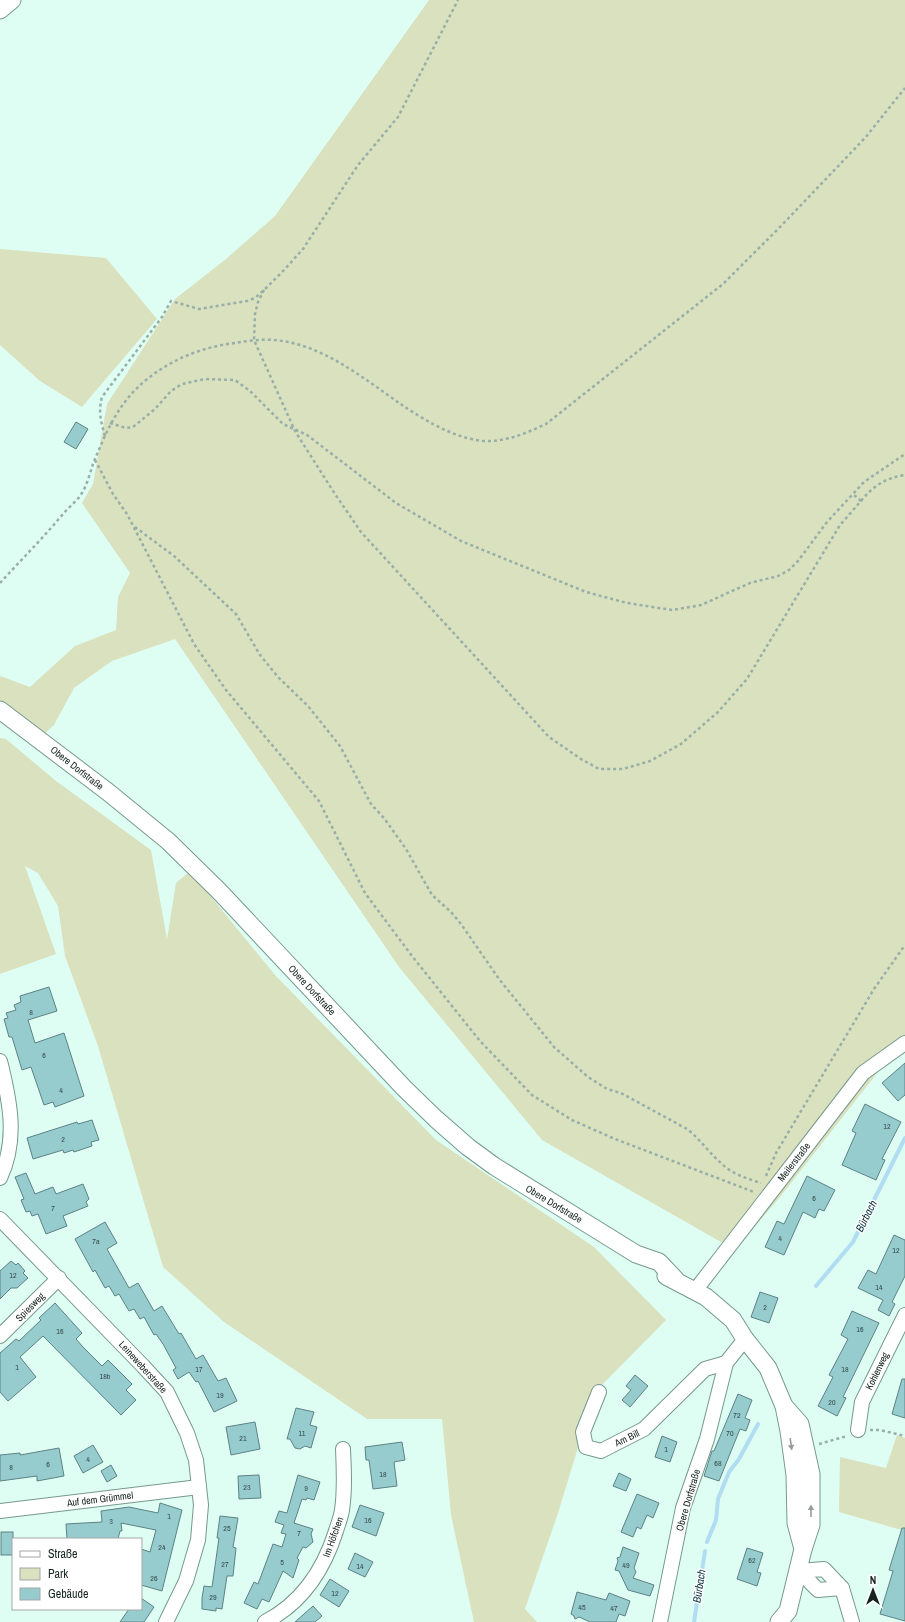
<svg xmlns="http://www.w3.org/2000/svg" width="905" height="1622" font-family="'Archivo Narrow',sans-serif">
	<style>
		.green { fill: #dae1bf }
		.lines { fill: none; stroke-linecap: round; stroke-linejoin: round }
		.stream { stroke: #b0ddf1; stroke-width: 4 }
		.building { fill: #97ccce; stroke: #5c8284 }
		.minor-casing { stroke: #76998d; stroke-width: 16 }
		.tertiary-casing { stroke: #76998d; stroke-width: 19 }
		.path { stroke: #97afa7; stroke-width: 2.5; stroke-dasharray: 3 3; stroke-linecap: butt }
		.minor { stroke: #fff; stroke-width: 14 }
		.tertiary { stroke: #fff; stroke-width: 17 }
		.oneway { fill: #969c9b }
		.labels { text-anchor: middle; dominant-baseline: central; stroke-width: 3; stroke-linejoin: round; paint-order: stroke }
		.number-label { font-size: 8px; fill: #364e4c }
		.street-label { font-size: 10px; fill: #162420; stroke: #fff }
		.water-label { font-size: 11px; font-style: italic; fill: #083140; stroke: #fff }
	</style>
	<rect width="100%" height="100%" fill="#dffef3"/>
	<g class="green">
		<path d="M429,0h476v1042l-13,12 -112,143 -45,53 -193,-110 -143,-173 -224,-328 -63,22 -38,27 -20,37 -12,11 -42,-29v-31l30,11 45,-41 41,-16 2,-33 12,-24 -48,-70 11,-19 14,-80 68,-105 51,-40 49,-43z"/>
		<path d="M0,249l106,9 51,61 -75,88 -42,-26 -40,-36z"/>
		<path d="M0,738l6,1 50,42 95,69 16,89 9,-56 14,-12 85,104 161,165 158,107 72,73 -71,72 -37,121 -33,96 12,13h-63l-23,-107 -9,-96h-75l-143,-97 -61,-55 -65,-221 -33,-90 -7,-50 -20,-33 -13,-7 31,88 -56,20z"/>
		<path d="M897,1435l8,3v93l-66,-19 1,-55 46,11z"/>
	</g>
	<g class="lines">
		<g class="stream">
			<path d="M816,1286l37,-44 52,-104"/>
			<path d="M707,1542l9,-22 2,-21 11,-27 10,-13 19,-35"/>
			<path d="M694,1622l11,-71"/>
		</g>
	</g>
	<g class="building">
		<path d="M76,422l12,7 -12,20 -12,-7z"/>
		<path d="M49,987l8,24 -29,9 7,23 29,-10 20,63 -29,11 -2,-5 -9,3 -13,-38 -9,3 -10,-33h-3l-5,-18 4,-1 -2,-5 10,-3 -2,-5 7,-3 -1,-6z"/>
		<path d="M905,1063v32l-7,6 -16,-18z"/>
		<path d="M865,1104l36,18 -19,37 3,1 -9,20 -34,-15 14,-32 -4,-2z"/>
		<path d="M92,1120l7,20 -8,2 1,4 -18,6 -1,-2 -9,3 -1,-3 -30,9 -6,-21 50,-16 1,2z"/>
		<path d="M26,1173l9,21 18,-7 3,7 27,-10 6,15 -3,3 2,4 -25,10 4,10 -21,8 -8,-20 -6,2 -2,-5 -4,1 -5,-12 3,-1 -9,-22z"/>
		<path d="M807,1176l28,14 -11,21 -5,-2 -4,9 -12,-6 -19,43 -19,-8 12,-26 7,3z"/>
		<path d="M105,1222l12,21 -10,6 22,39 9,-5 16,28 8,-5 17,28 2,-1 15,26 7,-4 15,26 8,-3 11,23 -23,11 -16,-31 -2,1 -7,-10 -11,7 -5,-9 3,-2 -13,-24 -7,-10 -2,1 -10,-18 -4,2 -6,-10 -5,2 -10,-17 -4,2 -6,-10 -4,2 -10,-18 -2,2 -18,-33z"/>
		<path d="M894,1235l11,5v36l-13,26 3,2 -6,12 -11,-6 5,-10 -25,-12 10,-18 8,4z"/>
		<path d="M11,1261l5,4 2,-2 7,8 -2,2 5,5 -11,10h-6l-11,11v-28z"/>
		<path d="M760,1292l18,6 -9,25 -18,-6z"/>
		<path d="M55,1303l27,30 -6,6 7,8 19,19 6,-6 24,24 -6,6 10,10 -15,15 -78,-79 -23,21 16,20 -28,24 -8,-9v-39l16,-14 3,2 22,-21 -2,-2z"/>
		<path d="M852,1311l27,12 -36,74 3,1 -9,18 -19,-10 15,-29 -4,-2 19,-36 -7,-4z"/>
		<path d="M635,1375l13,11 -18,21 -8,-7 9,-10 -5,-4z"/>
		<path d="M902,1379h3v39l-13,-4z"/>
		<path d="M738,1394l14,6 -7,18 5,2 -4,11 -6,-2 -21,52 -15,-5 8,-25h2z"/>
		<path d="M296,1408l18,4 -4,13 7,2 -6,21 -6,-2 -5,3 -5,-1 -5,-9h-3z"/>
		<path d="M255,1422l5,27 -29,6 -5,-28z"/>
		<path d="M662,1436l15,6 -7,20 -15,-5z"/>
		<path d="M402,1442l3,18 -11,2 3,24 -24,3 -4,-29h-3l-1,-13z"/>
		<path d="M93,1445l10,17 -20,11 -9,-17z"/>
		<path d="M59,1448l5,28 -27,5v-5l-37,5v-26l20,-2v2z"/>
		<path d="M111,1465l6,11 -10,6 -6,-11z"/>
		<path d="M619,1473l12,6 -5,12 -13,-5z"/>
		<path d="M259,1475l2,23 -22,1 -1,-23z"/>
		<path d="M298,1475l22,7 -6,18 -7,-2 -1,2 -4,-1 -8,24 19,6 -2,5 2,8 -7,6 -3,-1 -6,11 2,2 -6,18 -10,-7 -14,31 -7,-3 -5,10 -13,-6 10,-21 4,2 15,-40 9,3 4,-13 -5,-1 3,-8 -9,-3 4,-11 8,2z"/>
		<path d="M637,1494l22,9 -6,15 -6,-3 -6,14 -4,-2 -4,10 -12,-5z"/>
		<path d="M160,1503l22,7 -20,81 -21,-6v-36l9,3 6,-22 -35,-7 1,8h-2l-2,8h-51l-1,-15 36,-2 -1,-11 28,-4 29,6z"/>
		<path d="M360,1505l24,8 -8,23 -24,-9z"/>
		<path d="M220,1516l18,2 -5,29 3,1 -3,28h-6l-5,33 -6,-1v3l-14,-2v-11l2,-12 8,1 7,-49h-2z"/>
		<path d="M902,1528h3v93l-25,-7 13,-43 -4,-1z"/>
		<rect x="1" y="1532" width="12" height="23"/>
		<path d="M623,1547l16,6 -5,15 2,4 -3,6 21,7 -4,11 -22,-6 -9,-19 -4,-1 3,-9 -1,-3 3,-1z"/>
		<path d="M747,1548l16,5 -6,19 4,1 -4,13 -20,-7z"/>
		<path d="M355,1553l18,9 -8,15 -17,-8z"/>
		<path d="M330,1579l19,12 -10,16 -19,-12z"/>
		<path d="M577,1592l29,8 3,-7 21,8 -5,15 -6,-2 -3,8h-26l-11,-5 -4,2 -1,-3 -3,-2z"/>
		<path d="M141,1598l13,9 -10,15h-24l9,-13h12z"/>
		<path d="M313,1606l9,10 -7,6h-20z"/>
	</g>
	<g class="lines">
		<defs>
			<g id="minor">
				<path d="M0,1061c10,40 18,79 0,117"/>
				<path d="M0,1219l143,147 24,26 20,41 9,27 5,45 -3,35 -12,41 -20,41"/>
				<path d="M694,1292l169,-219 42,-30"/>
				<path d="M0,1336l59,-58"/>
				<path d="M599,1392l-16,40 3,15 15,4 43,-22 61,-60 21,-6"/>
				<path d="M858,1430l4,-28 43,-87"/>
				<path d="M0,1511l199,-24"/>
				<path d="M799,1571l25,-2 18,19 10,34"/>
				<path d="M799,1571l19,19 24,-2"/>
				<path d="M265,1622c37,-19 59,-53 71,-91 2,-7 5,-14 6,-21 3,-20 2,-40 1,-61"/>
				<path d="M660,1622l23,-114 24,-69 19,-76 19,-24"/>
			</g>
			<g id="tertiary">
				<path d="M0,10l12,-10"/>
				<path d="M0,710l108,82 60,49 51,50 185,197 32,31 32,28 26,19 142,88 23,8 17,18"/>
				<path d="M666,1276l40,21 27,23 12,19 23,29 16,38 5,25 6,44 1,48 7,26"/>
				<path d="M779,1622l9,-11 15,-62 8,-24v-51l-11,-50 -16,-18"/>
			</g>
		</defs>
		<use href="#minor" class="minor-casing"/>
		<use href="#tertiary" class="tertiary-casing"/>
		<g class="path">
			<path d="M264,290l-6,12 -3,12 -1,26 41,91 38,60 28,41 188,205 32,22 18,10h24l27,-8 31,-17 37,-32 29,-33 93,-154 21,-24 -8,-7"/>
			<path d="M110,423l16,5 7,-1 22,-18 16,-18 11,-7 23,-5 30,1 15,11 33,33 24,11 89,68 65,38 125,51 41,11 45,7 29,-5 49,-22 28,-7 11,-6 9,-9 29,-39 37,-40 41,-28"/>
			<path d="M105,436c-4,-14 -7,-25 -3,-39l60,-80 9,-16 28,8 48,-8 8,-3 9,-8 21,-21 18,-20 55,-84 40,-48 60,-117"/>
			<path d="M95,460l18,34 14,20 67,130 32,46 93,111 46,92 47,63 68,85 52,54 40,25 43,19 139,53"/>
			<path d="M861,501c12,-15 24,-23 44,-26"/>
			<path d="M135,527l39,29 62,58 24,41 18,22 30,29 32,40 31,58 13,14 22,31 26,46 19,17 10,12 38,55 55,68 34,30 19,12 14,4 66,36c13,10 22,24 35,35 10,10 26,15 39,19"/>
			<path d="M0,583c21,-23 43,-45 63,-69 6,-7 14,-13 19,-21 5,-8 8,-20 11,-29 13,-32 25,-61 53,-84 26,-21 56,-33 89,-37 12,-2 25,-4 38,-3 48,3 90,38 129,65 24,16 52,33 81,36 24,1 43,-8 63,-17l177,-140 58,-58 84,-88 40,-50"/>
			<path d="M766,1176l10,-23 98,-164 31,-44"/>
			<path d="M870,1430h10l25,6"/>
			<path d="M819,1444l28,-8"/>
		</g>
		<use href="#minor" class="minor"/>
		<use href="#tertiary" class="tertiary"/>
	</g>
	<defs><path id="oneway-solid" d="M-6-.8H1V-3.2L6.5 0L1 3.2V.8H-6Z"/></defs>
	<g class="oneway">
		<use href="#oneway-solid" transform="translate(791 1444) rotate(82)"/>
		<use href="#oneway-solid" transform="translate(811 1511) rotate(-90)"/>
	</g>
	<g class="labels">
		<g class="number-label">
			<text x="31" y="1012">8</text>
			<text x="44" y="1055">6</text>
			<text x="61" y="1090">4</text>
			<text x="887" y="1126">12</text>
			<text x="63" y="1139">2</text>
			<text x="814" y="1198">6</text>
			<text x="53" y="1208">7</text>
			<text x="780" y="1238">4</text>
			<text x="96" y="1241">7a</text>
			<text x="896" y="1250">12</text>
			<text x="13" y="1275">12</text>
			<text x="879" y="1287">14</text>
			<text x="765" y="1307">2</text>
			<text x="860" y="1329">16</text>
			<text x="60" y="1331">16</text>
			<text x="17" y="1367">1</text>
			<text x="199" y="1369">17</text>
			<text x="845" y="1369">18</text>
			<text x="105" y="1376">18b</text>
			<text x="220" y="1395">19</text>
			<text x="832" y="1402">20</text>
			<text x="737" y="1415">72</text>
			<text x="302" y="1433">11</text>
			<text x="730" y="1433">70</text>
			<text x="243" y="1438">21</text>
			<text x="666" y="1449">1</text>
			<text x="88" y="1459">4</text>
			<text x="718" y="1463">68</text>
			<text x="48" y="1464">6</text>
			<text x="11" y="1467">8</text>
			<text x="383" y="1474">18</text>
			<text x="247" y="1487">23</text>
			<text x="306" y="1488">9</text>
			<text x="169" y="1516">1</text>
			<text x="368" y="1520">16</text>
			<text x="111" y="1521">3</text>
			<text x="227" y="1528">25</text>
			<text x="299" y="1533">7</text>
			<text x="162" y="1547">24</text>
			<text x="752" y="1560">62</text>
			<text x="282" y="1562">5</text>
			<text x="225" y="1564">27</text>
			<text x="626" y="1565">49</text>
			<text x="360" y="1566">14</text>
			<text x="154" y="1578">26</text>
			<text x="335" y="1593">12</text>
			<text x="213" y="1597">29</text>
			<text x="582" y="1607">45</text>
			<text x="614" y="1608">47</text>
		</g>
		<g class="street-label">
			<text transform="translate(77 768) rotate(38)">Obere Dorfstraße</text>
			<text transform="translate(312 990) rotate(47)">Obere Dorfstraße</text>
			<text transform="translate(794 1162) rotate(-52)">Meilerstraße</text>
			<text transform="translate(554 1204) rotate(31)">Obere Dorfstraße</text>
			<text transform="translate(30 1307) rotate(-45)">Spiesweg</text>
			<text transform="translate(143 1367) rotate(48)">Leineweberstraße</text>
			<text transform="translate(877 1371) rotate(-64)">Kohlenweg</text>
			<text transform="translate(627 1438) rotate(-26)">Am Bill</text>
			<text transform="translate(100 1499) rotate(-7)">Auf dem Grümmel</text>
			<text transform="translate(688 1500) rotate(-74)">Obere Dorfstraße</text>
			<text transform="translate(333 1537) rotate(-70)">Im Höfchen</text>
		</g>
		<g class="water-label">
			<text transform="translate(866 1216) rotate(-63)">Bürbach</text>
			<text transform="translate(699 1586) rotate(-81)">Bürbach</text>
		</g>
	</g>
	<rect x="12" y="1538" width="130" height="72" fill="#ffffff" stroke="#a2a7a6"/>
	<rect x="20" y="1551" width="20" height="6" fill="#ffffff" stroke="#a2a7a6"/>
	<text x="48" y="1558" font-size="12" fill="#162420">Straße</text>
	<rect x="20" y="1568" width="20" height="12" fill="#dae1bf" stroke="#a2a7a6"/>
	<text x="48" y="1578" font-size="12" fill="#162420">Park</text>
	<rect x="20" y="1588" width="20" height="12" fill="#97ccce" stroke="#a2a7a6"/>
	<text x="48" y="1598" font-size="12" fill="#162420">Gebäude</text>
	<g transform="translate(873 1590)" stroke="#ffffff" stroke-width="3" paint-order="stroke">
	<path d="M0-3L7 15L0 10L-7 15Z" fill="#162420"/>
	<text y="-6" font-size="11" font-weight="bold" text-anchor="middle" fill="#162420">N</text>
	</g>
</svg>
